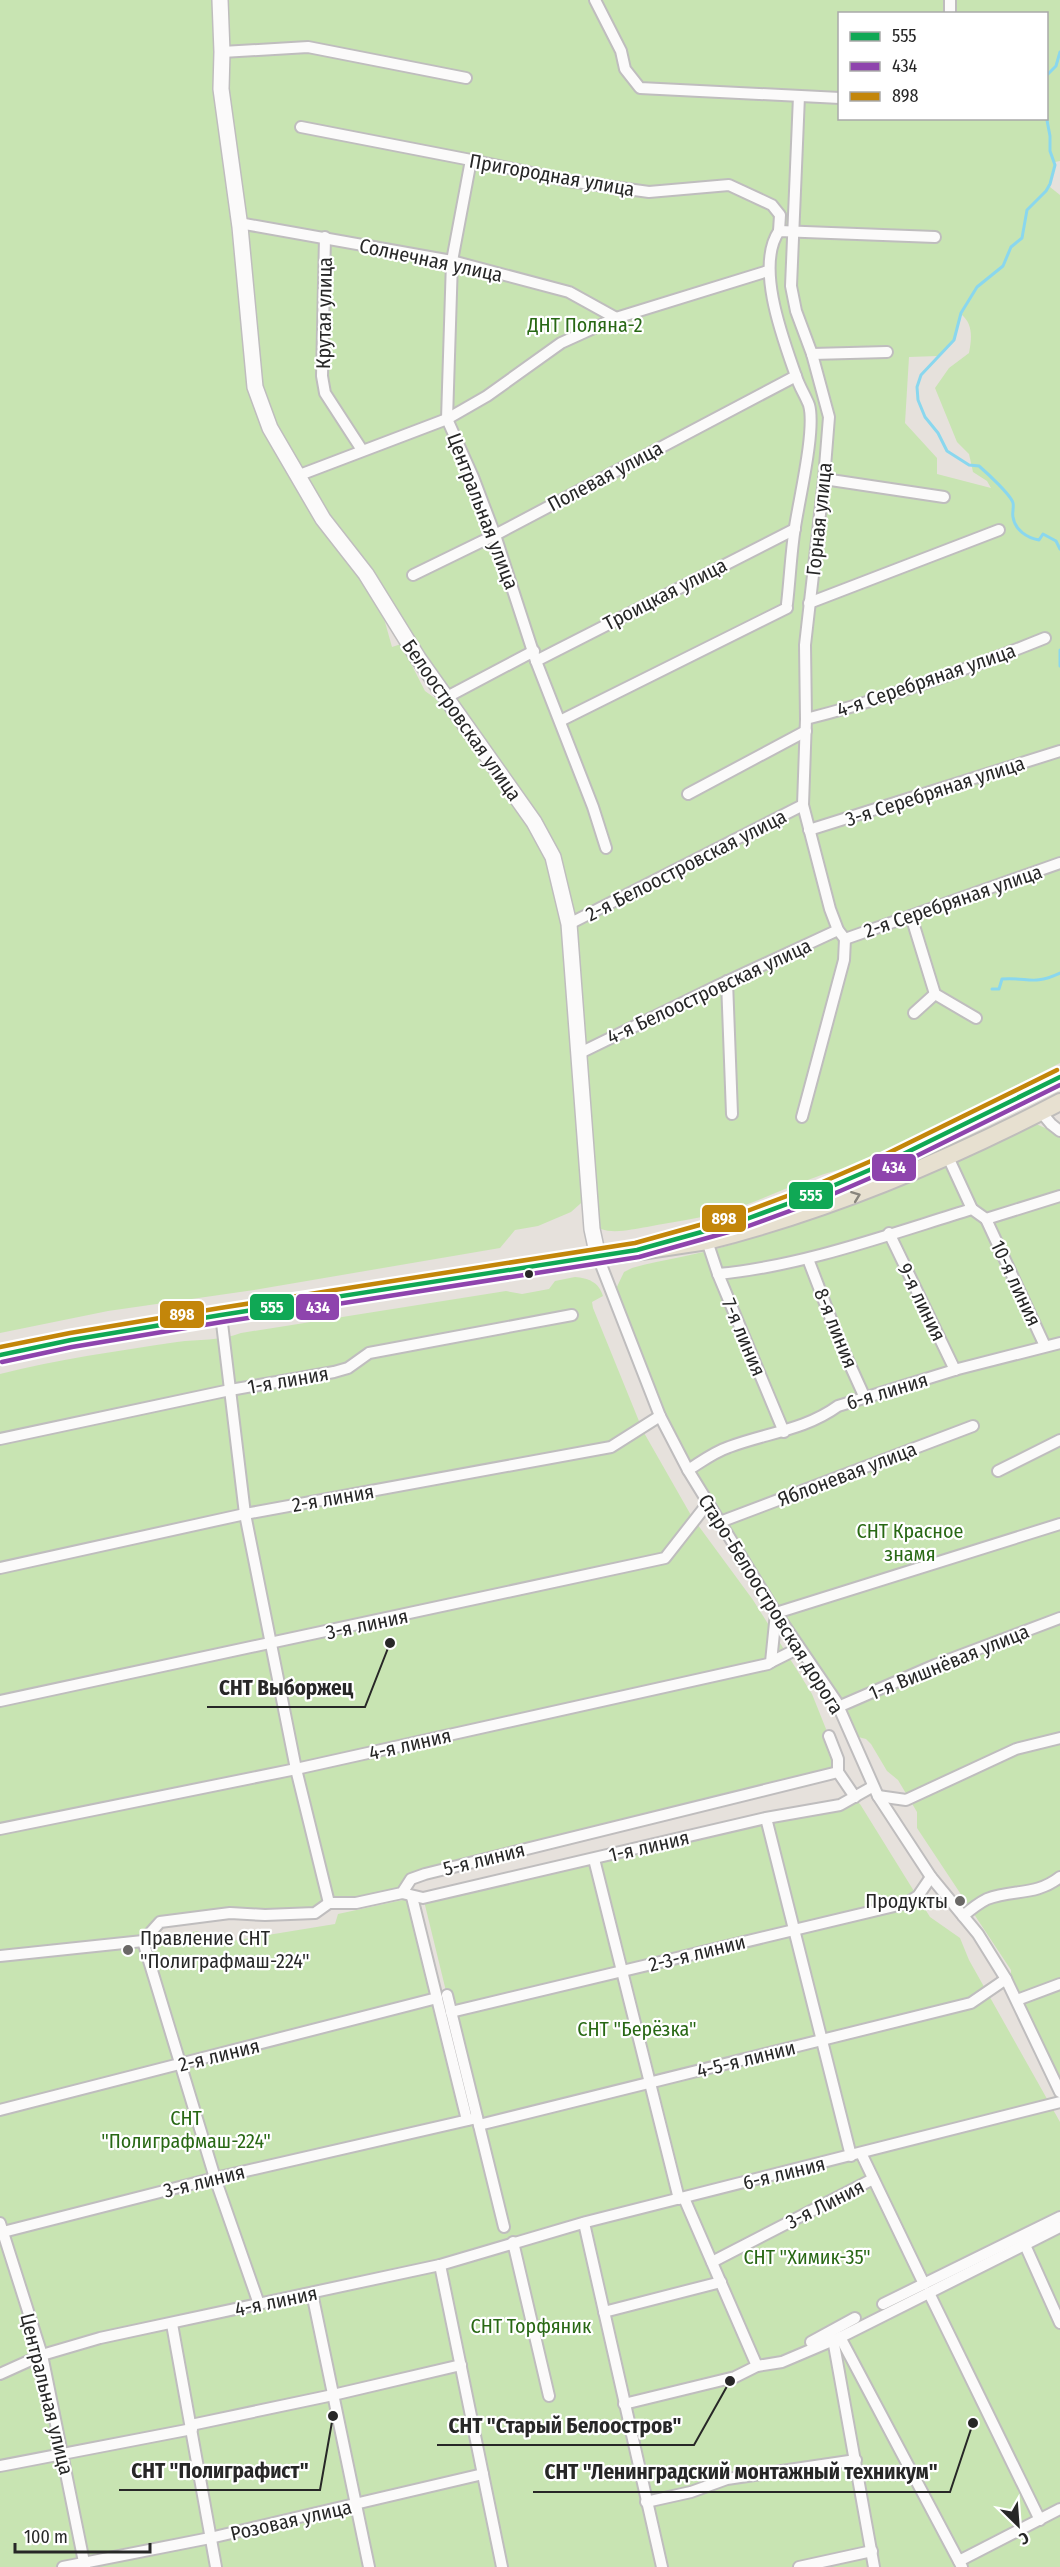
<svg xmlns="http://www.w3.org/2000/svg" width="1060" height="2567" font-family="'Fira Sans Condensed',sans-serif">
	<style>
		.green { fill: #c8e4b2; fill-rule: evenodd }
		.lines { fill: none; stroke-linecap: round; stroke-linejoin: round }
		.stream { stroke: #8ad7ee; stroke-width: 3 }
		.street-casing { stroke: #bfbdbe; stroke-width: 14 }
		.secondary-casing { stroke: #bfbdbe; stroke-width: 18 }
		.primary-casing { stroke: #bfbdbb; stroke-width: 20 }
		.street { stroke: #fbfafa; stroke-width: 10 }
		.secondary { stroke: #fbfafa; stroke-width: 15 }
		.primary { stroke: #e7e0d0; stroke-width: 16 }
		.bus-1-casing { stroke: #fff; stroke-width: 9 }
		.bus-2-casing { stroke: #fff; stroke-width: 9 }
		.bus-3-casing { stroke: #fff; stroke-width: 9 }
		.bus-1 { stroke: #10a855; stroke-width: 4.5 }
		.bus-2 { stroke: #8e44ad; stroke-width: 4.5 }
		.bus-3 { stroke: #c3860a; stroke-width: 4.5 }
		.oneway { stroke: #87847c }
		.bus-dot { fill: #272727; stroke: #fff; stroke-width: 2 }
		.poi-dot { fill: #6a6866; stroke: #fff; stroke-width: 2 }
		.labels { text-anchor: middle; dominant-baseline: central; stroke-width: 4.5; stroke-linejoin: round; paint-order: stroke }
		.street-label { font-size: 20px; fill: #272727; stroke: #fff }
		.park-label { font-size: 20px; fill: #286814; stroke: #fff }
		.poi-label { font-size: 20px; fill: #272727; stroke: #fff; text-anchor: end }
		.leader { fill: none; stroke: #272727; stroke-width: 2 }
		.callout-dot { fill: #272727; stroke: #fff; stroke-width: 2 }
		.callout-label { font-size: 21px; text-anchor: middle; font-weight: bold; fill: #272727; stroke: #fff; stroke-width: 4.5; stroke-linejoin: round; paint-order: stroke }
		.line-badge { stroke: #fff; stroke-width: 2 }
		.badge-label { font-size: 16px; text-anchor: middle; font-weight: bold; fill: #fff }
	</style>
	<rect width="100%" height="100%" fill="#e6e1dc"/>
	<g class="green">
		<path d="M0,0h212l2,51 -1,39 18,135 17,165 16,44 35,57 72,103 14,28 7,25 9,-3 24,47 14,10 40,55 -156,-237 -68,-132 -35,-387h840v161l-5,1 -5,25 10,8v868l-199,102c-43,7 -80,27 -121,42 -29,10 -63,14 -93,20 -14,2 -32,7 -46,2 -10,-5 -10,-23 -12,-33l-18,16 -33,14 -23,4 -15,18 -246,42 -146,21 -108,22zM840,14h206v104h-206zM961,314c12,10 11,23 8,39l-20,15 -14,20 22,54 12,12 4,18 14,9 4,7 -54,-14v-16l-32,-35 4,-66 29,-1 16,-16z"/>
		<path d="M1034,1123l20,9 6,-4v964l-49,-104v-18l-94,-142v-16l-19,-32 -11,-9 -16,-27 -5,-5 -16,-4 -14,-34 -147,-229 -76,-177 11,-23 8,-4c32,-9 66,-13 98,-23 105,-31 206,-71 304,-122z"/>
		<path d="M575,1277c13,1 24,5 28,19l-11,6 1,6 50,123 49,86 61,83 59,94 26,65 -2,13 -425,107 -7,11 -85,21 -87,4 -72,7 -10,18 48,-9 9,14 128,-21 3,-10 74,-16 46,185 19,35 -53,-217 429,-102 7,5 70,113 30,21 9,22 91,162v445h-1060v-1193c58,-15 118,-23 177,-32 21,-3 44,-1 64,-9l265,-42 16,3 27,-5 6,-8z"/>
	</g>
	<g class="lines">
		<g class="stream">
			<path d="M1046,76l10,-10 4,-14"/>
			<path d="M1046,115l4,21v15l5,14 -5,19 -4,7 -19,19 -5,28 -11,9 -8,19 -26,21 -16,26 -7,27 -33,35 -4,12 1,13 7,17 13,16 9,18 22,14 10,1c8,7 32,29 34,37 1,4 -1,10 0,14 2,13 14,21 26,23l4,-6 13,7 4,8"/>
			<path d="M1060,650v16"/>
			<path d="M992,989h7l3,-10c27,-2 30,7 58,-6"/>
		</g>
		<defs>
			<g id="street">
				<path d="M595,0l26,51 4,18 15,19 200,10"/>
				<path d="M950,14v-14"/>
				<path d="M222,52l86,-5 158,31"/>
				<path d="M799,96l-8,190 5,25 16,43 17,63 -5,62 -19,166 1,74 -3,86 27,104 8,21 7,9"/>
				<path d="M301,127l170,33 98,21 80,11 80,-7 43,20 8,10 -1,16"/>
				<path d="M471,160l-19,101 -5,158 26,58 22,58 41,126 57,146 13,41"/>
				<path d="M239,223l213,38 117,31 47,26"/>
				<path d="M325,237l-3,139 3,17 37,57"/>
				<path d="M812,354l75,-2"/>
				<path d="M297,476l150,-57 40,-23 74,-53 55,-25 152,-47"/>
				<path d="M824,479l120,18"/>
				<path d="M413,575l82,-40 301,-159"/>
				<path d="M809,603l190,-73"/>
				<path d="M787,604c3,-26 4,-52 8,-77 4,-27 21,-98 14,-122 -4,-10 -10,-19 -13,-29 -13,-37 -41,-110 -17,-145l156,6"/>
				<path d="M536,661l259,-132"/>
				<path d="M447,697l87,-46"/>
				<path d="M806,719c81,-20 162,-50 239,-81"/>
				<path d="M560,721l227,-113"/>
				<path d="M688,794l118,-63"/>
				<path d="M809,830l251,-79"/>
				<path d="M911,916l24,78 41,24"/>
				<path d="M569,924l234,-119"/>
				<path d="M845,939l215,-76"/>
				<path d="M727,981l5,133"/>
				<path d="M914,1013l21,-19"/>
				<path d="M580,1053l137,-67 121,-56"/>
				<path d="M1041,1112l10,12 9,7"/>
				<path d="M802,1117l42,-157 1,-21"/>
				<path d="M948,1157l24,52"/>
				<path d="M986,1219l59,127"/>
				<path d="M889,1233l66,137"/>
				<path d="M707,1241l11,33 66,158"/>
				<path d="M598,1257l62,159 28,54 88,143 60,88 42,95 53,81 47,57 28,45 54,113"/>
				<path d="M808,1259l33,86 24,53"/>
				<path d="M718,1274c85,-8 172,-40 254,-65l14,10 74,-23"/>
				<path d="M221,1315l24,199 51,255 33,134"/>
				<path d="M0,1439l230,-49 104,-18 14,-4 21,-15 203,-38"/>
				<path d="M688,1470c13,-8 26,-18 41,-23 37,-14 76,-17 109,-41l120,-37 102,-26"/>
				<path d="M998,1471l62,-31"/>
				<path d="M720,1522l253,-96"/>
				<path d="M0,1568l245,-54 366,-67 49,-31"/>
				<path d="M771,1662l28,-14"/>
				<path d="M0,1701l665,-143 43,-55"/>
				<path d="M838,1707l97,-42 125,-47"/>
				<path d="M829,1736l9,23v13l17,25"/>
				<path d="M878,1796l28,4 110,-51 44,-11"/>
				<path d="M766,1818l85,338"/>
				<path d="M0,1829l296,-60 472,-105 3,-2 5,-49 284,-89"/>
				<path d="M594,1859l85,340"/>
				<path d="M402,1893l21,5 343,-80 74,-13 32,-18"/>
				<path d="M412,1897l55,223"/>
				<path d="M963,1916c7,-6 16,-13 24,-17 27,-10 49,-3 73,-22"/>
				<path d="M143,1941l17,-19 70,-9 35,2 50,-2 14,-10h27l46,-10 9,-14 14,-5 413,-102"/>
				<path d="M143,1941l72,237 44,126"/>
				<path d="M0,1956l143,-15"/>
				<path d="M447,1995l57,232"/>
				<path d="M1017,2000l43,-16"/>
				<path d="M451,2012l456,-109 11,-7 13,-19"/>
				<path d="M0,2110l437,-112"/>
				<path d="M479,2125l492,-122 35,-24"/>
				<path d="M861,2153l63,131"/>
				<path d="M684,2198l73,168"/>
				<path d="M0,2223l42,132 43,212"/>
				<path d="M584,2223l78,344"/>
				<path d="M3,2232l212,-54 262,-60"/>
				<path d="M513,2242l36,154"/>
				<path d="M1025,2245l35,78"/>
				<path d="M712,2262l161,-83"/>
				<path d="M440,2265l62,302"/>
				<path d="M312,2293l57,274"/>
				<path d="M929,2293l111,227"/>
				<path d="M883,2304l177,-87"/>
				<path d="M604,2312l117,-30"/>
				<path d="M172,2324l44,243"/>
				<path d="M840,2337l122,230"/>
				<path d="M833,2339l41,228"/>
				<path d="M811,2342l44,-24"/>
				<path d="M0,2374l42,-19 58,-17 340,-73 146,-43 474,-120"/>
				<path d="M624,2404l111,-27 22,-11 25,-4 59,-25 219,-110"/>
				<path d="M191,2425l142,-30 128,-30"/>
				<path d="M0,2466l192,-37"/>
				<path d="M646,2502l45,-10 36,-13 129,-19"/>
				<path d="M959,2561l101,-52"/>
				<path d="M63,2567l147,-29 273,-64"/>
				<path d="M799,2567l73,-16"/>
			</g>
			<path id="secondary" d="M220,0l2,52 -1,37 19,138 15,160 15,41 53,91 43,55 52,84 116,164 19,35 16,67 23,305 6,28"/>
			<g id="primary">
				<path d="M719,1227c120,-34 230,-95 341,-150"/>
				<path d="M0,1355l71,-15 150,-25 486,-74c124,-31 240,-80 353,-139"/>
			</g>
		</defs>
		<use href="#street" class="street-casing"/>
		<use href="#secondary" class="secondary-casing"/>
		<use href="#primary" class="primary-casing"/>
		<use href="#street" class="street"/>
		<use href="#secondary" class="secondary"/>
		<use href="#primary" class="primary"/>
		<defs>
			<path id="bus-1" d="M0,1355l71,-15 150,-25 416,-65 104,-29 73,-27 67,-29 179,-88"/>
			<path id="bus-2" d="M2,1362l70,-15 150,-25 417,-65 104,-29 74,-27 67,-29 176,-87"/>
			<path id="bus-3" d="M0,1347l70,-14 150,-25 415,-65 104,-29 72,-27 67,-29 179,-88"/>
		</defs>
		<use href="#bus-1" class="bus-1-casing"/>
		<use href="#bus-2" class="bus-2-casing"/>
		<use href="#bus-3" class="bus-3-casing"/>
		<use href="#bus-1" class="bus-1"/>
		<use href="#bus-2" class="bus-2"/>
		<use href="#bus-3" class="bus-3"/>
	</g>
	<defs><path id="oneway-chevron" d="M-2-3.5L2.5 0L-2 3.5" fill="none" stroke-width="1.6" stroke-linecap="round" stroke-linejoin="round" transform="scale(1.5)"/></defs>
	<use class="oneway" href="#oneway-chevron" transform="translate(856 1196) rotate(-21)"/>
	<circle class="bus-dot" cx="529" cy="1274" r="5"/>
	<g class="poi-dot">
		<circle cx="960" cy="1901" r="6"/>
		<circle cx="128" cy="1950" r="6"/>
	</g>
	<g class="labels">
		<g class="street-label">
			<text transform="translate(552 175) rotate(10)">Пригородная улица</text>
			<text transform="translate(431 260) rotate(12)">Солнечная улица</text>
			<text transform="translate(324 313) rotate(-89)">Крутая улица</text>
			<text transform="translate(605 476) rotate(-28)">Полевая улица</text>
			<text transform="translate(483 511) rotate(69)">Центральная улица</text>
			<text transform="translate(819 519) rotate(-84)">Горная улица</text>
			<text transform="translate(665 594) rotate(-27)">Троицкая улица</text>
			<text transform="translate(926 680) rotate(-19)">4-я Серебряная улица</text>
			<text transform="translate(462 720) rotate(55)">Белоостровская улица</text>
			<text transform="translate(935 791) rotate(-18)">3-я Серебряная улица</text>
			<text transform="translate(686 865) rotate(-27)">2-я Белоостровская улица</text>
			<text transform="translate(953 901) rotate(-19)">2-я Серебряная улица</text>
			<text transform="translate(709 991) rotate(-25)">4-я Белоостровская улица</text>
			<text transform="translate(1016 1283) rotate(65)">10-я линия</text>
			<text transform="translate(922 1302) rotate(64)">9-я линия</text>
			<text transform="translate(836 1328) rotate(68)">8-я линия</text>
			<text transform="translate(744 1337) rotate(67)">7-я линия</text>
			<text transform="translate(288 1380) rotate(-10)">1-я линия</text>
			<text transform="translate(887 1391) rotate(-17)">6-я линия</text>
			<text transform="translate(847 1474) rotate(-21)">Яблоневая улица</text>
			<text transform="translate(333 1498) rotate(-10)">2-я линия</text>
			<text transform="translate(771 1604) rotate(58)">Старо-Белоостровская дорога</text>
			<text transform="translate(367 1624) rotate(-12)">3-я линия</text>
			<text transform="translate(949 1662) rotate(-22)">1-я Вишнёвая улица</text>
			<text transform="translate(410 1744) rotate(-13)">4-я линия</text>
			<text transform="translate(649 1846) rotate(-13)">1-я линия</text>
			<text transform="translate(484 1859) rotate(-14)">5-я линия</text>
			<text transform="translate(697 1953) rotate(-14)">2-3-я линии</text>
			<text transform="translate(219 2055) rotate(-14)">2-я линия</text>
			<text transform="translate(746 2059) rotate(-14)">4-5-я линии</text>
			<text transform="translate(784 2173) rotate(-14)">6-я линия</text>
			<text transform="translate(204 2181) rotate(-14)">3-я линия</text>
			<text transform="translate(825 2204) rotate(-27)">3-я Линия</text>
			<text transform="translate(276 2301) rotate(-12)">4-я линия</text>
			<text transform="translate(47 2394) rotate(76)">Центральная улица</text>
			<text transform="translate(291 2520) rotate(-13)">Розовая улица</text>
		</g>
		<g class="park-label">
			<text x="585" y="325">ДНТ Поляна-2</text>
			<text x="910" y="1531">СНТ Красное<tspan x="910" dy="23">знамя</tspan></text>
			<text x="637" y="2029">СНТ "Берёзка"</text>
			<text x="186" y="2118">СНТ<tspan x="186" dy="23">"Полиграфмаш-224"</tspan></text>
			<text x="807" y="2257">СНТ "Химик-35"</text>
			<text x="531" y="2326">СНТ Торфяник</text>
		</g>
		<g class="poi-label">
			<text x="948" y="1901">Продукты</text>
			<text x="140" y="1938" text-anchor="start">Правление СНТ<tspan x="140" dy="23">"Полиграфмаш-224"</tspan></text>
		</g>
	</g>
	<path class="leader" d="M390 1643L365 1707H207M730 2381L694 2445H437M333 2416L320 2490H119M973 2423L950 2492H533"/>
	<g class="callout-dot">
		<circle cx="390" cy="1643" r="6"/>
		<circle cx="730" cy="2381" r="6"/>
		<circle cx="333" cy="2416" r="6"/>
		<circle cx="973" cy="2423" r="6"/>
	</g>
	<g class="callout-label">
		<text x="286" y="1695">СНТ Выборжец</text>
		<text x="565" y="2433">СНТ "Старый Белоостров"</text>
		<text x="220" y="2478">СНТ "Полиграфист"</text>
		<text x="741" y="2479">СНТ "Ленинградский монтажный техникум"</text>
	</g>
	<g class="line-badge">
		<rect x="871" y="1153" width="46" height="29" rx="6" fill="#8e44ad"/>
		<rect x="788" y="1181" width="46" height="29" rx="6" fill="#10a855"/>
		<rect x="701" y="1204" width="46" height="29" rx="6" fill="#c3860a"/>
		<rect x="249" y="1293" width="46" height="28" rx="6" fill="#10a855"/>
		<rect x="295" y="1293" width="45" height="28" rx="6" fill="#8e44ad"/>
		<rect x="159" y="1300" width="46" height="29" rx="6" fill="#c3860a"/>
	</g>
	<g class="badge-label">
		<text x="894" y="1173">434</text>
		<text x="811" y="1201">555</text>
		<text x="724" y="1224">898</text>
		<text x="272" y="1313">555</text>
		<text x="318" y="1313">434</text>
		<text x="182" y="1320">898</text>
	</g>
	<rect x="838" y="12" width="210" height="108" fill="#ffffff" stroke="#a9a9a9" stroke-width="1.5"/>
	<rect x="850" y="32" width="30" height="9" fill="#10a855" stroke="#a9a9a9" stroke-width="1.5"/>
	<text x="892" y="42" font-size="18" fill="#272727">555</text>
	<rect x="850" y="62" width="30" height="9" fill="#8e44ad" stroke="#a9a9a9" stroke-width="1.5"/>
	<text x="892" y="72" font-size="18" fill="#272727">434</text>
	<rect x="850" y="92" width="30" height="9" fill="#c3860a" stroke="#a9a9a9" stroke-width="1.5"/>
	<text x="892" y="102" font-size="18" fill="#272727">898</text>
	<g transform="translate(1018 2525) rotate(155)" stroke="#ffffff" stroke-width="4.5" paint-order="stroke">
	<path d="M0-4.5L10 22L0 15L-10 22Z" fill="#272727"/>
	<text y="-9" font-size="16" font-weight="bold" text-anchor="middle" fill="#272727">С</text>
	</g>
	<path d="M15 2543v9h135v-9" fill="none" stroke="#272727" stroke-width="3"/>
	<text x="24" y="2543" font-size="18" fill="#272727" stroke="#ffffff" stroke-width="4.5" paint-order="stroke">100 m</text>
</svg>
